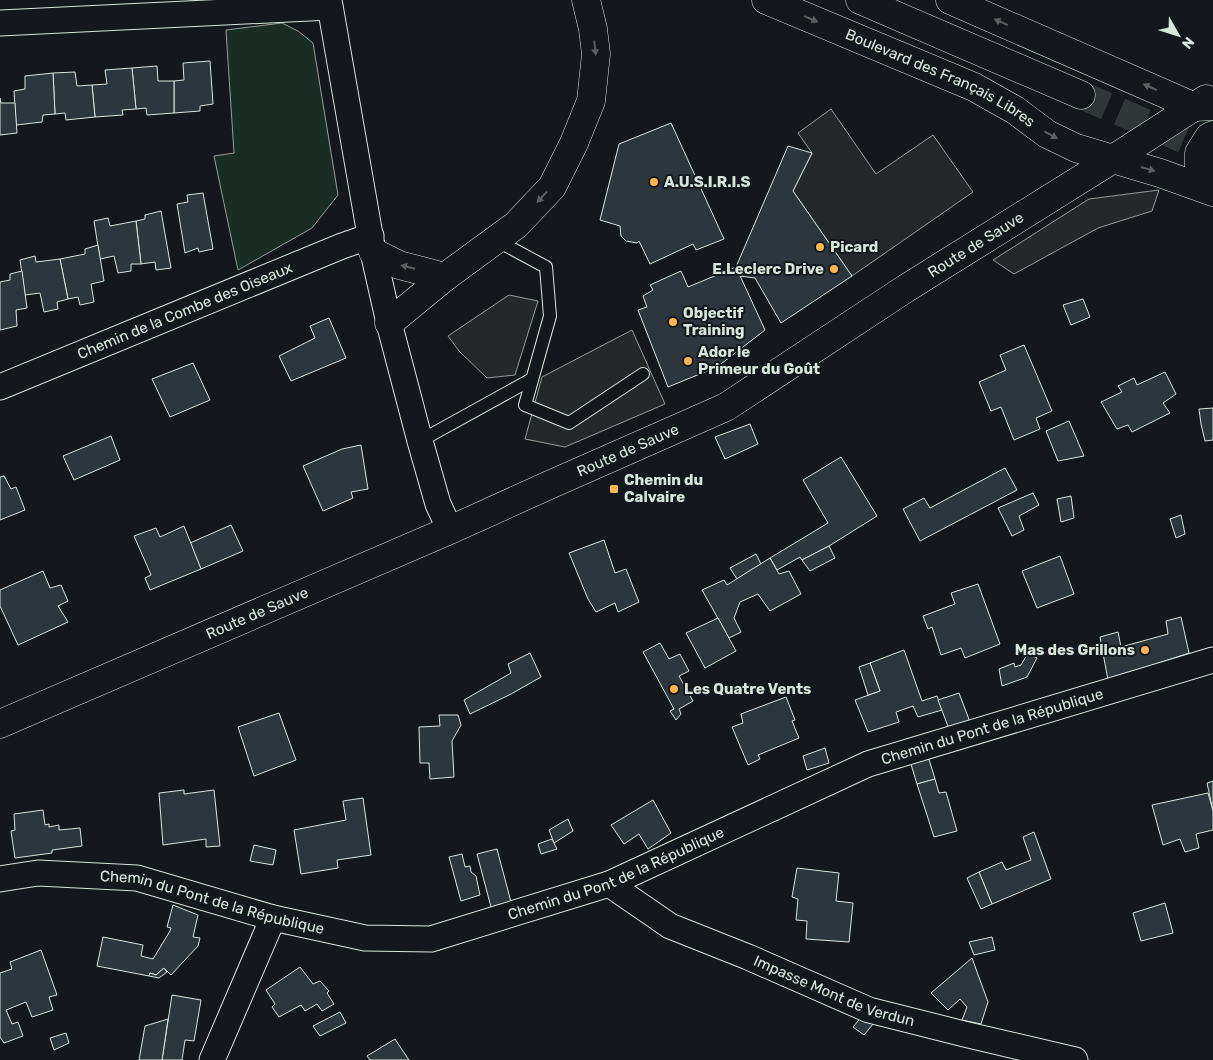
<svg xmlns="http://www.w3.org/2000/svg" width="1213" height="1060" font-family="Rubik,sans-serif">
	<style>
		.green { fill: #1a2d24; stroke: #939e99 }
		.parking { fill: #24282b; stroke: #939e99 }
		.building { fill: #2c363c; stroke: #d8e6dc }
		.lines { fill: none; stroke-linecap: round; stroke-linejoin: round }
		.primary-tunnel { stroke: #313739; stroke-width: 28; stroke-dasharray: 28 14; stroke-linecap: butt }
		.service-casing { stroke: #d8e6dc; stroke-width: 14 }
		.minor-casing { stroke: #d8e6dc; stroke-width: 27 }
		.secondary-casing { stroke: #d8e6dc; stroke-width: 29 }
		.primary-casing { stroke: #d8e6dc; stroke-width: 29 }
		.service { stroke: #14181c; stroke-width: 12 }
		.minor { stroke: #14181c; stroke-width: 25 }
		.secondary { stroke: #14181c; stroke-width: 28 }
		.primary { stroke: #14181c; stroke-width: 28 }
		.oneway { fill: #59605f }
		.poi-dot { fill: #ffb74d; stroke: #14181c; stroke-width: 2 }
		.labels { text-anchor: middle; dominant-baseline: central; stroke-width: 4; stroke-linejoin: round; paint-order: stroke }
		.street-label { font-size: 15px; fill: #d8e6dc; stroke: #14181c }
		.poi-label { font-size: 15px; font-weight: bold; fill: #d8e6dc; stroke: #14181c; text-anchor: start }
	</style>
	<rect width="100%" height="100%" fill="#14181c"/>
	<path class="green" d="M282,23l16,8 15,12 25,152 -26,33 -74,42 -24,-114 20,-3 -8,-123z"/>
	<g class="parking">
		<path d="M831,109l45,65 57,-39 40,57 -121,84 -59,-85 19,-38 -14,-20z"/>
		<path d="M1159,190l-7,21 -54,17 -84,46 -21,-14 96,-61z"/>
		<path d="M509,295l29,6 -23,74 -28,3 -28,-27 -11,-15z"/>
		<path d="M632,330l33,74 -100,43 -40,-8 17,-62z"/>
	</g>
	<g class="building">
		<path d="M210,61l3,43 -13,2v5l-26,2v-32l10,-1 -1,-17z"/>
		<path d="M157,66l1,15h16v32l-27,2 -1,-7 -10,1 -4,-41z"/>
		<path d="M132,68l4,41 -14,1 1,5 -28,2 -3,-32 15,-1 -2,-14z"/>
		<path d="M75,72l2,14 15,-1 3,32 -29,3 -1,-7 -10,1 -2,-41z"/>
		<path d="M53,73l2,41 -12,1 -1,7 -26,3 -2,-34 11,-2v-13z"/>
		<path d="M0,98l1,5h14l2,30 -17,2z"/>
		<path d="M671,123l53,116 -28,11 -3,-6 -43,20 -11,-23 -2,2 -11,-2 -5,-5 -1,-10 -20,-6 19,-76z"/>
		<path d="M788,146l24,7 -19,38 59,85 -71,47 -26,-45 -15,-2 -4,-9z"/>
		<path d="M203,193l10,56 -14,3 -1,-4 -13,5 -8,-49 11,-2 -1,-7z"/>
		<path d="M161,211l10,57 -15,2 -1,-8 -14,2 -5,-43 9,-2v-4z"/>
		<path d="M108,218l2,8 26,-5 5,43h-10v7l-13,2 -4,-17 -14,3 -6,-38z"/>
		<path d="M98,245l6,36 -13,3 3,18 -14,3 -2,-8 -10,2 -8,-40 25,-5v-5z"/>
		<path d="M35,256l1,6 24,-3 8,40 -11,3 1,7 -14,3 -4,-19 -15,2 -5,-35z"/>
		<path d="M736,267l29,63 -48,37 -49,20 -30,-77 9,-3 -4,-11 10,-6 -3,-5 31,-14 7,16z"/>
		<path d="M22,271l5,37 -11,2 1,16 -17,4v-48l10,-2v-6z"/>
		<path d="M1083,299l7,18 -19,8 -8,-20z"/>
		<path d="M329,318l17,40 -55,23 -12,-25 36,-18 -5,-12z"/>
		<path d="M1024,345l28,66 -16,7 4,11 -26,11 -13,-33 -10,4 -12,-29 27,-12 -6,-15z"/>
		<path d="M193,363l17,37 -40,17 -18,-38z"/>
		<path d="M1165,372l11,22 -13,9 7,10 -38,19 -4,-7 -11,4 -16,-27 21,-10 -4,-6 16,-8 3,7z"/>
		<path d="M1213,408v32l-8,1 -4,-17 -2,-15z"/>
		<path d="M1069,421l15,35 -26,5 -12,-30z"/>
		<path d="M750,424l8,20 -33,15 -10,-22z"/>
		<path d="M111,436l9,24 -46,20 -11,-24z"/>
		<path d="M361,445l7,44 -17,3 2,6 -30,13 -20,-45 39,-17z"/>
		<path d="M841,457l36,59 -48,30 -27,14 -2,-3 -23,13 -7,-12 58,-35 -25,-43z"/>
		<path d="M1005,468l12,22 -97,51 -17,-32 21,-11 6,10z"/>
		<path d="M4,476l7,13 5,-2 9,23 -25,10v-43z"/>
		<path d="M1033,493l6,12 -20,11 5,14 -12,6 -14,-28z"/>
		<path d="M1071,496l3,22 -13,4 -4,-23z"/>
		<path d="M1181,515l4,19 -9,4 -6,-19z"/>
		<path d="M231,525l12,26 -42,18 -11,-26z"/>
		<path d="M184,526l17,43 -51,21 -5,-12 6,-3 -17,-39 22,-8 4,9z"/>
		<path d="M604,540l11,33 11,-4 13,33 -21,10 -3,-9 -19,9 -8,-13 -19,-46z"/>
		<path d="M829,546l6,12 -25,13 -8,-11z"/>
		<path d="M756,554l5,10 -24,15 -7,-11z"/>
		<path d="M1060,556l14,38 -37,14 -15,-37z"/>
		<path d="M770,558l9,16 10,-3 12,23 -31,17 -12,-17 -18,8 -6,16 7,14 -12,6 -27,-48 22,-10 3,5z"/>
		<path d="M43,571l7,17 11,-3 7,16 -10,5 10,16 -50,23 -18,-39v-16z"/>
		<path d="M978,584l22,60 -35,14 -4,-10 -20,7 -9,-28 -4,2 -5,-13 32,-12 -4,-11z"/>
		<path d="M1181,617l8,36 -81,27 -8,-43 18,-5 3,15 47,-13 -2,-13z"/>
		<path d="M718,618l18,33 -31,17 -19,-35z"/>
		<path d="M660,643l9,16 11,-5 9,17 -10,5 14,25 -14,8 2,5 -5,6 -6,-9 4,-2 -31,-57z"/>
		<path d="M904,650l18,51 15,-5 5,14 -24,7 -5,-11 -17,6 3,10 -31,10 -13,-32 25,-9 -10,-28z"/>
		<path d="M530,653l11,24 -30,17 -41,20 -6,-14 47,-27 -3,-9z"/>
		<path d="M1028,653l9,5 -10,19 -25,9 -3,-17 15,-6 1,4 6,-2z"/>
		<path d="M870,663l10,28 -12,4 -9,-28z"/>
		<path d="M959,693l11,29 -21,7 -11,-29z"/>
		<path d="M786,697l9,23 -3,1 7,17 -41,17 2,4 -12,6 -16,-38 11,-4 -2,-9z"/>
		<path d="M279,713l17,47 -42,16 -16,-49z"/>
		<path d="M439,715h19l3,10 -9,16 2,36 -24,2 -1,-16h-9l-1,-36 21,-1z"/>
		<path d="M825,748l4,15 -22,7 -4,-14z"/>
		<path d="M928,756l7,23 -18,5 -7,-23z"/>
		<path d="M935,779l4,14 7,-1 11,39 -23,6 -17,-53z"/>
		<path d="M1213,781v30l-6,-28z"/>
		<path d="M184,790v4l30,-4 6,56 -14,1v-8l-43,6 -4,-52z"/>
		<path d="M1208,793l5,18v19l-17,4 3,14 -14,4 -5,-13 -17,6 -11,-40z"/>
		<path d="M363,798l8,57 -34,5 1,8 -37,6 -7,-44 52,-10 -3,-19z"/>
		<path d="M653,800l18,33 -23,16 -9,-15 -15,10 -13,-19z"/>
		<path d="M43,810l2,15 4,-1v3l10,-2v5l21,-2 2,18 -30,4v3l-37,5 -4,-27 4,-1 -1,-16z"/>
		<path d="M568,819l5,12 -19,12 -5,-13z"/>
		<path d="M1034,832l17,47 -59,25 -13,-32 23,-10 4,8 25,-10 -8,-23z"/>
		<path d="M552,839l5,10 -16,5 -3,-10z"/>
		<path d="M254,845l22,5 -3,15 -23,-4z"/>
		<path d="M497,849l14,53 -20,5 -14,-53z"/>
		<path d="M462,854l3,13 5,-1 1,6 5,4 4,19 -19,6 -12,-44z"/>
		<path d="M797,868l42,5 -3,28 17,2 -4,39 -43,-3 1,-18 -11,-1 2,-21 -6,-2z"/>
		<path d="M979,872l13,32 -11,5 -14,-31z"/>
		<path d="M1165,903l8,30 -32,8 -8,-28z"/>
		<path d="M173,905l25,10 -5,22 7,1 -2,8 -27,29 -7,-7 -8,7 -6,-2 -1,3 -52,-10 6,-29 40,8 -2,11 12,3 17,-28 1,-3 -4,-1z"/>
		<path d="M992,937l3,13 -21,5 -5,-13z"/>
		<path d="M41,950l16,45 -8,2 4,13 -21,7 -6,-15 -20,8 6,14 6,-2 5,14 -19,7 -4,-6v-64l12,-4 -2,-7z"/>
		<path d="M972,958l16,44 -7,22 -19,-4 5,-13 -7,-8 -12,11 -17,-17z"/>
		<path d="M300,967l13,17 7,-3 9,10 -2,2 7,11 -12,7 -5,-7 -12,7 -4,-6 -22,12 -7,-10 3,-3 -9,-14z"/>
		<path d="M164,968l3,4 -8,6 -10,-2 1,-3 6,2z"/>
		<path d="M172,995l29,5 -7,41 -9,-1 -3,20h-20z"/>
		<path d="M340,1012l6,11 -26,13 -7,-10z"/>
		<path d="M863,1015l10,9 -9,11 -11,-8z"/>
		<path d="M168,1019l-6,41h-23l6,-34z"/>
		<path d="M66,1033l3,10 -15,7 -4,-12z"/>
		<path d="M395,1039l14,21h-39l-3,-4z"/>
	</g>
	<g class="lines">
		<path class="primary-tunnel" d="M1081,95l132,57"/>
		<defs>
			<g id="service">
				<path d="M496,240l50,27 4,49 -25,89 44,18 74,-49"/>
				<path d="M420,441l112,-62"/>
			</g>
			<g id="minor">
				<path d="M329,0l44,252 16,71 31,118 18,63 12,26"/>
				<path d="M0,23l330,-16"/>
				<path id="s1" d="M0,387l342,-141 29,-10"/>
				<path id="s2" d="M0,879l38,-6 99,5 136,40 92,20 66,1 178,-55 259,-120 345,-104"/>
				<path id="s3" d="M609,884l61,42 78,31 121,53 95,24 111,26"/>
				<path d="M212,1060l61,-142"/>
			</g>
			<g id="secondary">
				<path id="s4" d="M0,724l450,-194 97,-44 179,-79 179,-118 208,-130"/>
			</g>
			<g id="primary">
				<path id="s5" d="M766,0l208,87 41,23 32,24 29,14 84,25 53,19"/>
				<path d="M860,0l221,95"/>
				<path d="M950,0l245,107 18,-1"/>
				<path d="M1113,159l93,-60"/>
				<path d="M1206,189l-7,-15v-21l10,-16 4,-2"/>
				<path d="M373,252l26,13 46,12"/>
				<path d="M389,323l56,-46 71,-52 36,-38 22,-44 17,-42 5,-47 -3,-25 -7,-29"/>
			</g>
		</defs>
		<use href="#service" class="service-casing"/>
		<use href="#minor" class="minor-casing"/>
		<use href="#secondary" class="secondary-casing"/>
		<use href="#primary" class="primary-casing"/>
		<use href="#service" class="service"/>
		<use href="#minor" class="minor"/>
		<use href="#secondary" class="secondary"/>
		<use href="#primary" class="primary"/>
	</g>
	<defs><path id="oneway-solid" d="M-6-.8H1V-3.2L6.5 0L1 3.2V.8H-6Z" transform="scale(1.25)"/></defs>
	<g class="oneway">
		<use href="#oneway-solid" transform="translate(811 19) rotate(23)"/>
		<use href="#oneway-solid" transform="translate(1001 22) rotate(-156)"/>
		<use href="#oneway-solid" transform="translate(595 48) rotate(84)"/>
		<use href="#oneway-solid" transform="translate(1150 87) rotate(-156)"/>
		<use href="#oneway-solid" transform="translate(1051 135) rotate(29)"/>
		<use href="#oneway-solid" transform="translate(1148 169) rotate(16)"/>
		<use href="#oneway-solid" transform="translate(542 197) rotate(133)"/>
		<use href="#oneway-solid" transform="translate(408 267) rotate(-166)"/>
	</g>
	<g class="poi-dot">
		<circle cx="654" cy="182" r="5"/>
		<circle cx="820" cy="247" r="5"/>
		<circle cx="834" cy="269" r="5"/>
		<circle cx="673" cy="322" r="5"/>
		<circle cx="688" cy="361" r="5"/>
		<rect x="609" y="484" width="10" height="10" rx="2.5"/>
		<circle cx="1145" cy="650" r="5"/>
		<circle cx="674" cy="689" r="5"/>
	</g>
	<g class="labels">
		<g class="street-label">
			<text stroke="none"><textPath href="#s5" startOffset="191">Boulevard des Français Libres</textPath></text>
			<text stroke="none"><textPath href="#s4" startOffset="1090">Route de Sauve</textPath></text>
			<text stroke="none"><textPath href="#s1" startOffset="200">Chemin de la Combe des Oiseaux</textPath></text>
			<text stroke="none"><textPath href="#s4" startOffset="685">Route de Sauve</textPath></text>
			<text stroke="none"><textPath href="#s4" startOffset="280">Route de Sauve</textPath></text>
			<text stroke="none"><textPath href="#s2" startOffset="1041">Chemin du Pont de la République</textPath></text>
			<text stroke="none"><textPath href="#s2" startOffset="636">Chemin du Pont de la République</textPath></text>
			<text stroke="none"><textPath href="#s2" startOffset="216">Chemin du Pont de la République</textPath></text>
			<text stroke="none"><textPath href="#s3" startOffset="251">Impasse Mont de Verdun</textPath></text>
		</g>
		<g class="poi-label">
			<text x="664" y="182">A.U.S.I.R.I.S</text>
			<text x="830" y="247">Picard</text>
			<text x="824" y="269" text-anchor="end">E.Leclerc Drive</text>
			<text x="683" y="313">Objectif<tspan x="683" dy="17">Training</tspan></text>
			<text x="698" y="352">Ador le<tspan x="698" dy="17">Primeur du Goût</tspan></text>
			<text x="624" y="480">Chemin du<tspan x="624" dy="17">Calvaire</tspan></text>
			<text x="1135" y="650" text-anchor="end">Mas des Grillons</text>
			<text x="684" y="689">Les Quatre Vents</text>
		</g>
	</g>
	<g transform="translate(1178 35) rotate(129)" stroke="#14181c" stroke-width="4" paint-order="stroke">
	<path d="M0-4L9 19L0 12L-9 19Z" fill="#d8e6dc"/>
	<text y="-8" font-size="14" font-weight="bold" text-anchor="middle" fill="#d8e6dc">N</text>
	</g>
</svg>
